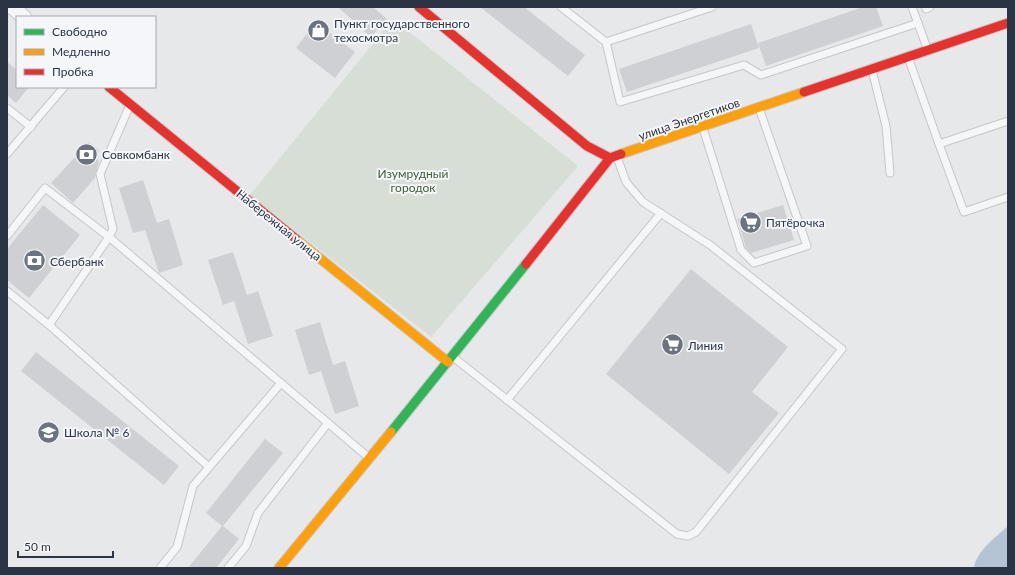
<svg xmlns="http://www.w3.org/2000/svg" width="1015" height="575" font-family="Lato,sans-serif">
	<style>
		.green { fill: #d6ded6 }
		.water { fill: #b4c4d5 }
		.building { fill: #ced0d3 }
		.lines { fill: none; stroke-linecap: round; stroke-linejoin: round }
		.lane-casing { stroke: #c4c6c8; stroke-width: 9 }
		.street-casing { stroke: #c4c6c8; stroke-width: 16 }
		.fast-casing { stroke: #c4c6c8; stroke-width: 11 }
		.slow-casing { stroke: #c4c6c8; stroke-width: 11 }
		.jam-casing { stroke: #c4c6c8; stroke-width: 11 }
		.lane { stroke: #f5f6f7; stroke-width: 7 }
		.street { stroke: #f5f6f7; stroke-width: 14 }
		.fast { stroke: #30b455; stroke-width: 9 }
		.slow { stroke: #ff9f0a; stroke-width: 9 }
		.jam { stroke: #e5322d; stroke-width: 9 }
		.labels { text-anchor: middle; dominant-baseline: central; stroke-width: 4; stroke-linejoin: round; paint-order: stroke }
		.poi-label { font-size: 12px; fill: #2b3445; stroke: #f4f6f9; text-anchor: start }
		.street-label { font-size: 12px; fill: #2b3445; stroke: #f4f6f9 }
		.park-label { font-size: 12px; fill: #3f6138; stroke: #f4f6f9 }
	</style>
	<rect width="100%" height="100%" fill="#e6e8ea"/>
	<path class="green" d="M393,19l185,147 -147,171 -181,-142z"/>
	<path class="water" d="M1008,526v42h-34c2,-17 23,-32 34,-42z"/>
	<g class="building">
		<path d="M338,7h35l14,12 -16,18z"/>
		<path d="M480,7h44l61,48 -17,21z"/>
		<path d="M863,7h13l7,19 -117,40 -8,-23z"/>
		<path d="M316,22l39,30 -20,26 -39,-30z"/>
		<path d="M751,24l8,24 -132,44 -8,-23z"/>
		<path d="M7,62l10,8v17h12l-13,16 -9,-8z"/>
		<path d="M89,142l10,8 -5,6 5,5 -4,17 -22,25 -22,-20z"/>
		<path d="M143,180l14,43 12,-4 14,46 -24,8 -14,-43 -12,3 -14,-45z"/>
		<path d="M43,205l37,30 -51,63 -22,-18v-31z"/>
		<path d="M783,205l11,35 -43,13 -5,-5 -9,-29z"/>
		<path d="M233,252l14,43 11,-4 15,45 -25,8 -14,-43 -11,4 -15,-45z"/>
		<path d="M691,269l97,78 -36,45 27,21 -50,61 -123,-100z"/>
		<path d="M320,322l13,43 12,-4 14,45 -24,8 -14,-43 -12,4 -14,-45z"/>
		<path d="M36,352l143,114 -15,19 -143,-114z"/>
		<path d="M265,439l18,14 -60,73 16,13 -23,29h-28l34,-42 -16,-13z"/>
	</g>
	<g class="lines">
		<defs>
			<g id="lane">
				<path d="M561,7l45,35 106,-35"/>
				<path d="M912,7l15,41"/>
				<path d="M926,9l4,-2"/>
				<path d="M606,42l14,60 124,-37 17,10 157,-52"/>
				<path d="M908,57l31,87 69,-23"/>
				<path d="M872,70l14,56 4,47"/>
				<path d="M130,105l-30,69 13,55 -4,8 259,220"/>
				<path d="M7,108l24,19"/>
				<path d="M703,128l38,122 13,13 53,-17 -48,-138"/>
				<path d="M939,144l25,68 44,-15"/>
				<path d="M7,154l57,-67"/>
				<path d="M7,236l38,-48 64,49 -60,88 -42,-34"/>
				<path d="M49,325l160,142"/>
				<path d="M453,357l224,177 11,2 8,-4 146,-183 -132,-104 -67,-43 -17,-20 -9,-25"/>
				<path d="M507,400l154,-187"/>
				<path d="M160,568l17,-21 16,-61 88,-103"/>
				<path d="M228,568l18,-22 12,-33 70,-90"/>
			</g>
			<path id="street" d="M12,7l12,10"/>
			<path id="fast" d="M391,432l135,-168"/>
			<g id="slow">
				<path d="M621,154l183,-62"/>
				<path d="M296,239l152,123"/>
				<path d="M279,568l112,-136"/>
			</g>
			<g id="jam">
				<path d="M419,7l168,139 23,12 11,-4"/>
				<path d="M109,87l187,152"/>
				<path d="M804,92l204,-69"/>
				<path d="M526,264l84,-106"/>
			</g>
		</defs>
		<use href="#lane" class="lane-casing"/>
		<use href="#street" class="street-casing"/>
		<use href="#fast" class="fast-casing"/>
		<use href="#slow" class="slow-casing"/>
		<use href="#jam" class="jam-casing"/>
		<use href="#lane" class="lane"/>
		<use href="#street" class="street"/>
		<use href="#fast" class="fast"/>
		<use href="#slow" class="slow"/>
		<use href="#jam" class="jam"/>
	</g>
	<defs>
		<symbol id="shop-disc" viewBox="-11 -11 22 22"><circle r="9.5" fill="#6c737f" stroke="#f4f6f9"/><path d="M-5-2.5h2.3a2.7 3.5 0 0 1 5.4 0H5L5.5 6h-11ZM-1.5-2.5h3a1.5 2.3 0 0 0-3 0Z" fill="#fff"/></symbol>
		<symbol id="bank-disc" viewBox="-11 -11 22 22"><circle r="9.5" fill="#6c737f" stroke="#f4f6f9"/><path d="M-6-4H6V4H-6ZM0-2.3a2.3 2.3 0 1 0 0 4.6a2.3 2.3 0 1 0 0-4.6Z" fill="#fff"/></symbol>
		<symbol id="supermarket-disc" viewBox="-11 -11 22 22"><circle r="9.5" fill="#6c737f" stroke="#f4f6f9"/><path d="M-6-5.5h2.5l.6 2H6L4.5 2H-2.5L-4.4-4H-6ZM-1.5 3.2a1.3 1.3 0 1 0 .1 0ZM3 3.2a1.3 1.3 0 1 0 .1 0Z" fill="#fff"/></symbol>
		<symbol id="school-disc" viewBox="-11 -11 22 22"><circle r="9.5" fill="#6c737f" stroke="#f4f6f9"/><path d="M0-5L7-2L0 1L-7-2ZM-4 1L0 2.5L4 1V4Q0 6-4 4Z" fill="#fff"/></symbol>
	</defs>
	<g fill-rule="evenodd">
		<use href="#shop-disc" x="306" y="18" width="25" height="25"/>
		<use href="#bank-disc" x="74" y="142" width="25" height="25"/>
		<use href="#supermarket-disc" x="738" y="210" width="25" height="25"/>
		<use href="#bank-disc" x="22" y="248" width="25" height="25"/>
		<use href="#supermarket-disc" x="660" y="332" width="25" height="25"/>
		<use href="#school-disc" x="36" y="420" width="25" height="25"/>
	</g>
	<g class="labels">
		<g class="poi-label">
			<text x="334" y="23">Пункт государственного<tspan x="334" dy="14">техосмотра</tspan></text>
			<text x="102" y="154">Совкомбанк</text>
			<text x="766" y="222">Пятёрочка</text>
			<text x="50" y="261">Сбербанк</text>
			<text x="688" y="345">Линия</text>
			<text x="64" y="432">Школа № 6</text>
		</g>
		<g class="street-label">
			<text transform="translate(689 119) rotate(-19)">улица Энергетиков</text>
			<text transform="translate(279 225) rotate(39)">Набережная улица</text>
		</g>
		<g class="park-label">
			<text x="413" y="173">Изумрудный<tspan x="413" dy="14">городок</tspan></text>
		</g>
	</g>
	<rect width="1015" height="575" fill="none" stroke="#2b3445" stroke-width="16"/>
	<rect x="16" y="16" width="140" height="72" fill="#f4f6f9" stroke="#a4a8b1"/>
	<rect x="24" y="29" width="20" height="6" fill="#30b455" stroke="#a4a8b1"/>
	<text x="52" y="36" font-size="12" fill="#2b3445">Свободно</text>
	<rect x="24" y="49" width="20" height="6" fill="#ff9f0a" stroke="#a4a8b1"/>
	<text x="52" y="56" font-size="12" fill="#2b3445">Медленно</text>
	<rect x="24" y="69" width="20" height="6" fill="#e5322d" stroke="#a4a8b1"/>
	<text x="52" y="76" font-size="12" fill="#2b3445">Пробка</text>
	<path d="M18 551v6h95v-6" fill="none" stroke="#2b3445" stroke-width="2"/>
	<text x="24" y="551" font-size="12" fill="#2b3445" stroke="#f4f6f9" stroke-width="3" paint-order="stroke">50 m</text>
</svg>
